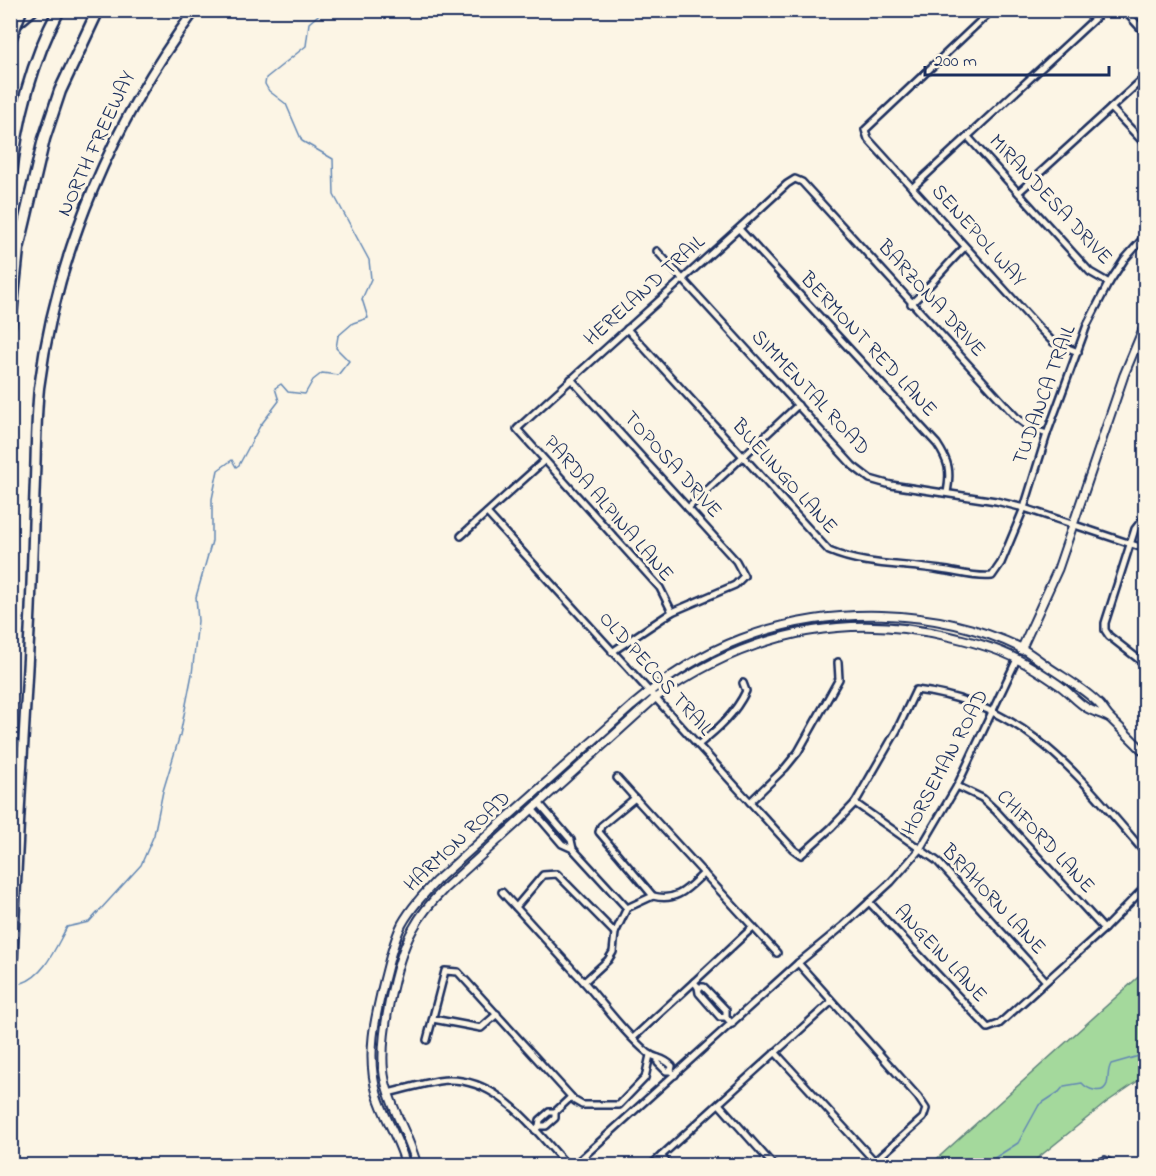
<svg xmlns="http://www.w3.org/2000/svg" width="1156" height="1176" font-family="'Indie Flower',sans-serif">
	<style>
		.green { fill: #a4d99c; stroke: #60847d; stroke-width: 1.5 }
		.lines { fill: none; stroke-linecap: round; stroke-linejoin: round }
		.stream { stroke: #6287b4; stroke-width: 1.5 }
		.minor-casing { stroke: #1b2f5e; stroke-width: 10 }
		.tertiary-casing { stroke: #1b2f5e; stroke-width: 11 }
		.secondary-casing { stroke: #1b2f5e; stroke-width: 13 }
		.motorway-casing { stroke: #1b2f5e; stroke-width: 15 }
		.minor { stroke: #fcf5e5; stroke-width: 5 }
		.tertiary { stroke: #fcf5e5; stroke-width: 7 }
		.secondary { stroke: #fcf5e5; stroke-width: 8 }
		.motorway { stroke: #fcf5e5; stroke-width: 10 }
		.motorway-bridge-casing { stroke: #1b2f5e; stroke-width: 15; stroke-linecap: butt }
		.motorway-bridge { stroke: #fcf5e5; stroke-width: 10 }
		.labels { text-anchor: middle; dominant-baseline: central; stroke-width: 6; stroke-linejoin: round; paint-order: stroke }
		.street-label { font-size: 21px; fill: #1b2f5e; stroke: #fcf5e5 }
	</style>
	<rect width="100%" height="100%" fill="#fcf5e5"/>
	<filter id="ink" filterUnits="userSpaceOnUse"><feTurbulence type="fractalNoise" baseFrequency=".0167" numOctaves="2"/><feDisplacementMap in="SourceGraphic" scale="12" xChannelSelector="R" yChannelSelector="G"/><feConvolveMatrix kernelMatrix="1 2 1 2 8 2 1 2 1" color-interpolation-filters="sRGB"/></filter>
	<g filter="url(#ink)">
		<path class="green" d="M1145,971v105l-38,26 -78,63h-99z"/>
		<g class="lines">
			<g class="stream">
				<path d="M22,983c23,-7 34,-37 45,-56l22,-5 52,-57 13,-30 9,-44 17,-56 12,-61 6,-53 -2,-24 16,-56v-42l6,-29 14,-10 4,7 3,-2 21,-39 19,-25 -4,-13 6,-4 7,8 17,2 8,-14 9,-7 16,2 11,-14 -13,-13 2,-12 15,-13 15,-5 -6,-19 9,-20 -2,-19 -35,-65 -1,-36 -31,-18 -16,-37 -17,-13 -4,-7 1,-6 40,-32 3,-23 15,-13"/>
				<path d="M989,1166l4,-7 25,-16 21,-38 20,-13 5,-6 18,-3c5,6 21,13 25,1 2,-7 0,-13 4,-20l28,-8 7,-6"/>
			</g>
			<defs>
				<g id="minor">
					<path d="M992,10l-127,120 3,9 173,191 12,12 25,10"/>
					<path d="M1124,10l22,24"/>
					<path d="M1111,108l35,37"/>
					<path d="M968,137l122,135 19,11"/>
					<path d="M912,188l192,-178"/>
					<path d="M1019,192l127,-116"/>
					<path d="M739,229l198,215c12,18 14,27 10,49"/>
					<path d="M657,251l196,215 17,13 21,6 105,16 28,7 122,41"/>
					<path d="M911,304c20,-18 35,-39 54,-57"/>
					<path d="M627,329l202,222c35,15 75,13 112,19 17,2 34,8 51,6l9,-13 23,-55 23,-74 40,-109 20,-39 17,-26 22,-25"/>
					<path d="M571,379l165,182 8,15 -9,9 -63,27 -60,40"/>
					<path d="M688,508l110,-103"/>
					<path d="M487,513l263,289 43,47 8,6 30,-27 24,-25 42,-73 19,-40c110,13 163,86 230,164"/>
					<path d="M1146,515l-11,14 -30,94v7l4,6 37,29"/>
					<path d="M461,536l83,-75"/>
					<path d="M672,612l-12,-24 -143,-159c89,-82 181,-162 270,-245l8,-5 7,3 215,236 13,10 17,6"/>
					<path d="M698,745c20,-16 37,-31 48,-54l-3,-8"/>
					<path d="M617,778l18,20"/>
					<path d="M957,786l25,12 14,13 108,118"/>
					<path d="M750,802l35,-34 13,-16 41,-73 -1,-17"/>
					<path d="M539,803l32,37 2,9"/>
					<path d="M855,803l82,58 109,120"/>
					<path d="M532,809l30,35 11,5 54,59"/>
					<path d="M502,892l82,90"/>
					<path d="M653,896c24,6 34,-7 51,-23"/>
					<path d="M869,902l119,126 11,-4 105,-95 42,-43"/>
					<path d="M516,907l27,-32 14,-1 58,59"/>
					<path d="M753,927l24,26"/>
					<path d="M798,963l120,134 8,12 -3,9 -48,43"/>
					<path d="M698,987h6l22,23v7l6,7"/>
					<path d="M433,1019l48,9 16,-14"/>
					<path d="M633,1038l61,-56"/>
					<path d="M427,1040l18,-69 13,1 117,129 7,4h37l26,-27 5,-23"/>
					<path d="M775,1052l104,114"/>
					<path d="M658,1058v5l8,8h5"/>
					<path d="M675,1075l-4,-4 1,-5c-10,-10 -15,-6 -24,-13 -24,-20 -43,-47 -64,-71l24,-22 5,-8 2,-19 12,-25 26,-12 -54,-64 2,-6 34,-28 118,129 -59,55 4,5 1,6 21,24h6"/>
					<path d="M388,1093c17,-4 33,-9 50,-12 58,-9 95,48 130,85"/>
					<path d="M719,1104l55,62"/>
					<path d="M539,1126h7l9,-8v-6"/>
					<path d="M535,1130l4,-4 1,-6 9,-8h6l16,-15"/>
					<path d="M661,1156l9,10"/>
					<path d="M573,1166l225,-203 45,-37 48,-44 29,-33 37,-63 60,-127"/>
					<path d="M650,1166l181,-164"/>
					<path d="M1093,1166l12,-6 10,6"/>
				</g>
				<g id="tertiary">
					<path d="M1021,650l37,-81 66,-194 22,-53"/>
					<path d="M406,1166c-6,-26 -22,-48 -29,-72 -11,-39 -2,-76 7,-113 5,-19 9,-39 18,-57 9,-16 21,-29 34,-43l196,-175c32,-27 69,-52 109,-67 87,-34 195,-32 280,9 9,5 18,12 26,18 17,12 38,23 52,38 4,4 7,10 11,14 12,12 24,23 36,36"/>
					<path d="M417,1166c-7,-30 -26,-56 -32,-86 -8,-36 10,-119 28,-151 8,-15 19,-28 31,-40l211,-191c90,-64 188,-88 297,-61 21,5 45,11 65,22 14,7 29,17 42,26 10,7 18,17 28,23 7,4 15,6 21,9"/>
				</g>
				<path id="secondary" d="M10,1041c3,-134 12,-268 19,-401 3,-54 4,-108 6,-161 1,-30 1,-61 4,-91 17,-136 75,-268 156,-378"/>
				<g id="motorway">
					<path d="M13,26l19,-16"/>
					<path d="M10,183c6,-60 20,-119 49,-173"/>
					<path d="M10,325l8,-76 26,-110 16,-48 38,-81"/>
				</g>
			</defs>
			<use href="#minor" class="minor-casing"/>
			<use href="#tertiary" class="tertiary-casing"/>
			<use href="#secondary" class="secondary-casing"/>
			<use href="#motorway" class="motorway-casing"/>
			<use href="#minor" class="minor"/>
			<use href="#tertiary" class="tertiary"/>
			<use href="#secondary" class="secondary"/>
			<use href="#motorway" class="motorway"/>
			<defs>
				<path id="motorway-bridge" d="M10,40l11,-30"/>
			</defs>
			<use href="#motorway-bridge" class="motorway-bridge-casing"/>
			<use href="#motorway-bridge" class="motorway-bridge"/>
		</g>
	</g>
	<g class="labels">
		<g class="street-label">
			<text transform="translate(97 144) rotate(-65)">NORTH FREEWAY</text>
			<text transform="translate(1050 200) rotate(47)">MIRANDESA DRIVE</text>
			<text transform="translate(978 236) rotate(48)">SENEPOL WAY</text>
			<text transform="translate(645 291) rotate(-42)">HERELAND TRAIL</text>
			<text transform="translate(931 299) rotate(48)">BARZONA DRIVE</text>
			<text transform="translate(868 345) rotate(47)">BERMONT RED LANE</text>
			<text transform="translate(810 393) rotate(47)">SIMMENTAL ROAD</text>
			<text transform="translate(1045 395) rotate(-70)">TUDANCA TRAIL</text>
			<text transform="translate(672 465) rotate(48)">TOPOSA DRIVE</text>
			<text transform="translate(784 477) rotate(48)">BUELINGO LANE</text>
			<text transform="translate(608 509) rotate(49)">PARDA ALPINA LANE</text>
			<text transform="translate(655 674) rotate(48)">OLD PECOS TRAIL</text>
			<text transform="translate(946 763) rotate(-62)">HORSEMAN ROAD</text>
			<text transform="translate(458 842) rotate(-43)">HARMON ROAD</text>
			<text transform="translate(1045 842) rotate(47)">CHIFORD LANE</text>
			<text transform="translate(993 900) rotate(47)">BRAHORN LANE</text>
			<text transform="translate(940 954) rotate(47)">ANGEIN LANE</text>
		</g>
	</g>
	<rect width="1156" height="1176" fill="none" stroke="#fcf5e5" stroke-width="36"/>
	<rect x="18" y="18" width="1120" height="1140" fill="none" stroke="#1b2f5e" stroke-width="2" filter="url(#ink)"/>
	<path d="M925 66v9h184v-9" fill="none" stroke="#1b2f5e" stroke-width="3"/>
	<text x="934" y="66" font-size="18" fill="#1b2f5e" stroke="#fcf5e5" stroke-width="4.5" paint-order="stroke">200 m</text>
</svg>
